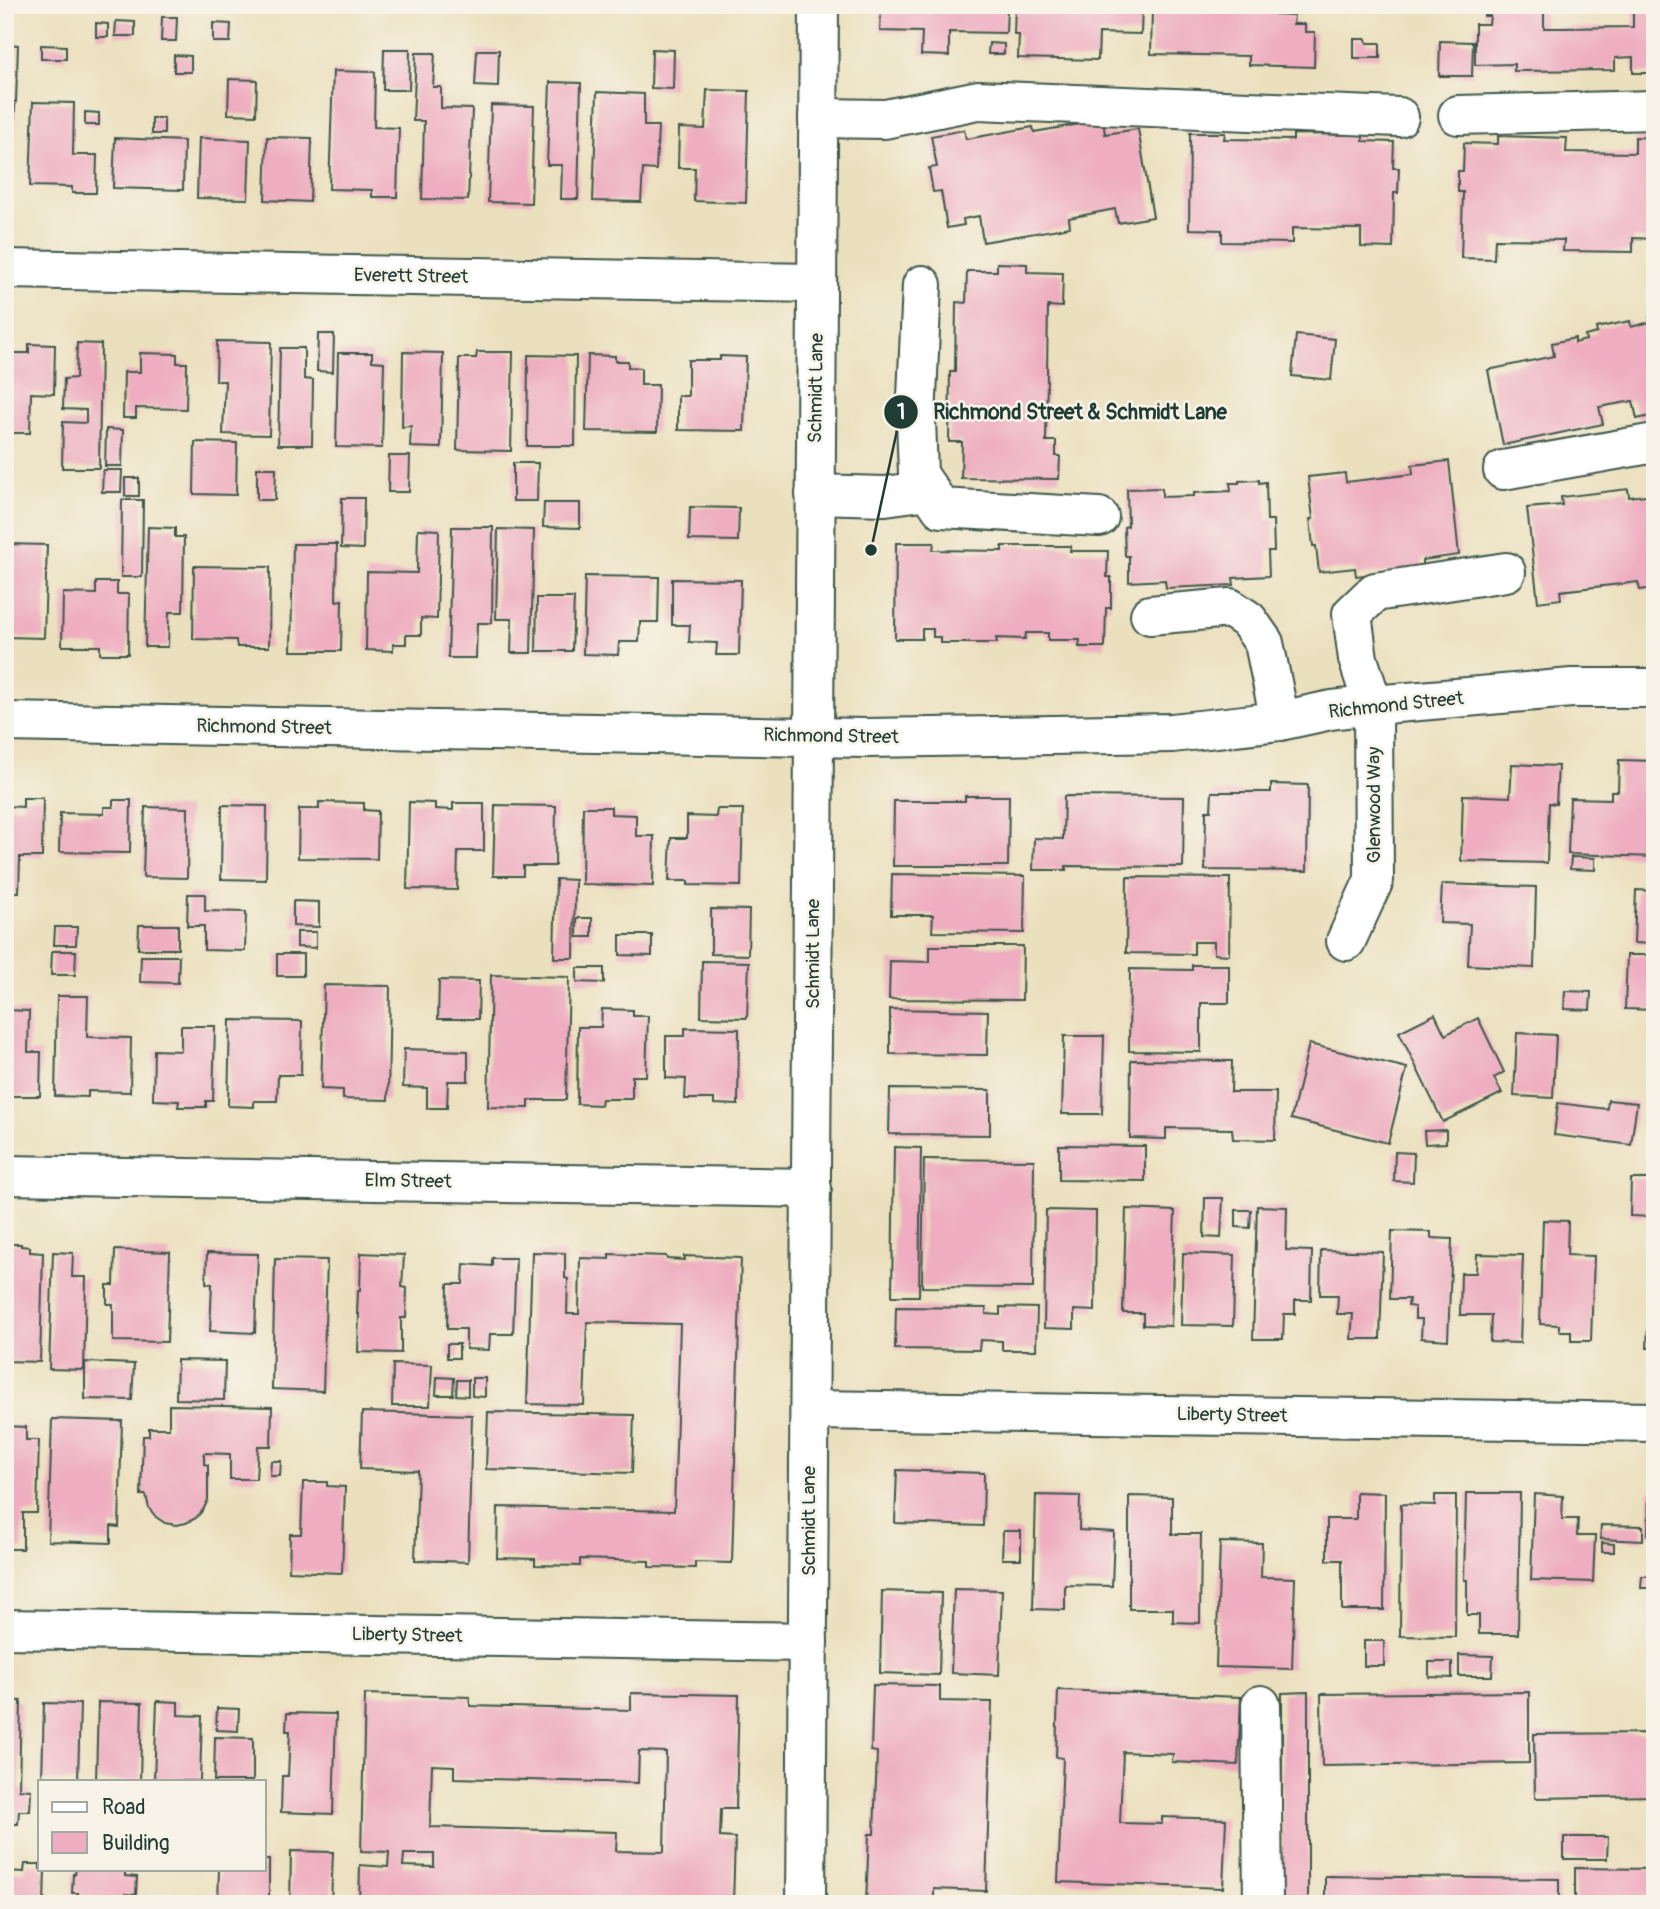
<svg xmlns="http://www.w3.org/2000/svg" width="1660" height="1909" font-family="Pangolin,sans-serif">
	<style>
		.building { fill: #eeadc0; fill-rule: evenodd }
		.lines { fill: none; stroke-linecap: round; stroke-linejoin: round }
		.minor-casing { stroke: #3e5549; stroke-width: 42 }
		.minor { stroke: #fff; stroke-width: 38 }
		.labels { text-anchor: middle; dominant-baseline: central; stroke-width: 5; stroke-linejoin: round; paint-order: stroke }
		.street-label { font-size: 19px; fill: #1f3d34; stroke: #f7f3e8 }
		.leader { fill: none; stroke: #1f3d34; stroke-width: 2.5 }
		.callout-dot { fill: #1f3d34; stroke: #f7f3e8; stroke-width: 2.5 }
		.mark-label { font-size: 21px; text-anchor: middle; font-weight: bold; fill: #fff }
		.callout-label { font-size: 21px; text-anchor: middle; font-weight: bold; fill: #1f3d34; stroke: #f7f3e8; stroke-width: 5; stroke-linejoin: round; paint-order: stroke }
	</style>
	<rect width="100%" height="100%" fill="#f7f3e8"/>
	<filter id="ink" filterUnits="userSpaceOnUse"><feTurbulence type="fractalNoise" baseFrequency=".0143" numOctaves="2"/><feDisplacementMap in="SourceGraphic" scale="14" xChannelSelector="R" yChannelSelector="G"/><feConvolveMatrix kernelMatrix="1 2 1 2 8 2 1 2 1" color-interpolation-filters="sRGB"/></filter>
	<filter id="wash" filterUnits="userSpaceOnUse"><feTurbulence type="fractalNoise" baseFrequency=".00686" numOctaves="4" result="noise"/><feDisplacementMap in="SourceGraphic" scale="28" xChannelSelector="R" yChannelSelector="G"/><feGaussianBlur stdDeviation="1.57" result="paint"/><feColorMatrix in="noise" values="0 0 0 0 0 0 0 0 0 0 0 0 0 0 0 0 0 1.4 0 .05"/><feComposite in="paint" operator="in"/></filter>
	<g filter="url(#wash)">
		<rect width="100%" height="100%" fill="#ebe0be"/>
		<g id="blocks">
			<g class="building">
				<path d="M881,5h126l-1,28 -57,-1v24l-28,-1 1,-23 -42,-1z"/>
				<path d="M1015,5h127l-1,29 -42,-1 -1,27 -80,-2 1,-23h-5z"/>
				<path d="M1221,5h53v9l20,1 -1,9h12v8h10l-1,35 -65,-2v-9l-98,-2 1,-45 69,1z"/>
				<path d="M1484,5h60v23h17l72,-1v-22h22v68h-22v-16l-18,1v12l-101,1v-7l-39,1v-41h14l1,-8h-6z"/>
				<path d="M162,17h15l-1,24h-15z"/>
				<path d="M116,21l19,1v14h-20z"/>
				<path d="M96,23l12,1v13h-12z"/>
				<path d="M213,23l18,1 -1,18h-17z"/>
				<path d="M1354,39h12l1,4h13v15h-26z"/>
				<path d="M1440,41l33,1 -1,34h-33z"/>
				<path d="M989,43l15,1v10h-16z"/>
				<path d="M5,44l13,1 -2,57h-11z"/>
				<path d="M41,45l25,1v13h-25z"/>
				<path d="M384,49h26l-1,41h-26z"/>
				<path d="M652,49l22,1 -1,39 -22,-1z"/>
				<path d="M477,50h22l-1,37 -23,-1z"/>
				<path d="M416,53h19l-2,34h8v21l31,1 -4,91 -46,-1 2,-78h-11z"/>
				<path d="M174,55l17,1v16h-17z"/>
				<path d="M333,71l42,1 -1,55 25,1 -2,69h-25v-7l-43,-1z"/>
				<path d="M229,79l28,1 -1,35 -28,-1z"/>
				<path d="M550,82l31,1 -3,116h-17l1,-34h-15z"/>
				<path d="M707,90l42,1 -3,112 -52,-2 1,-33h-17l1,-40 26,1z"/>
				<path d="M597,92l47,2v32h14l-2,44 -13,-1 -2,33 -48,-1z"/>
				<path d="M33,102l41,1 -1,52h24l-1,38h-24v-6l-42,-1z"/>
				<path d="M5,105h10l-2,60h-8z"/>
				<path d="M491,105l43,1 -3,97 -43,-1z"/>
				<path d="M85,112l14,1v12h-14z"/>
				<rect x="152" y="118" width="12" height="16"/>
				<path d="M1103,120l2,14 33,-5 15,88 -35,6 -3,-14 -46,9 1,9 -87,15 -4,-26 -16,3 1,6 -17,3 -6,-37 -8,1 -4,-24 8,-1 -6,-31 33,-6 2,9 67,-12 1,5z"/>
				<path d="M1190,133h35l-1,6 69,1v-6l70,1v6l31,1 -1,26h6l-1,25h-4l-1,55 -32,-1v-18l-69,-1v15l-70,-1v-12l-33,-1z"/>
				<path d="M1498,136l69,2 -1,14 69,1v-16l20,1v101l-22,-1v14l-70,-1 1,-11 -69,-1 -1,20 -33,-1 2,-66h-5v-21h5l1,-28 34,1z"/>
				<path d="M267,137l45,1 -2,64 -45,-2z"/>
				<path d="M115,138l69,3 -1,49 -70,-2z"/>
				<path d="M199,138l51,2 -2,59 -51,-1z"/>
				<path d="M997,263l30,1v8l36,1 -1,34 -14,-1 -2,135h10v15h4l-1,23 -98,-1 1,-36h-13l1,-70h5l1,-70 10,1 1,-32h30z"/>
				<path d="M1655,316v99l-18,4 -4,-18 -34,6 4,17 -100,21 -15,-75 66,-14 -2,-13 23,-5v5l11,-3 -1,-4 12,-3 -1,-5 34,-7 1,6 19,-5 -1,-5z"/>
				<path d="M318,334h16l-1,38 -16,-1z"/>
				<path d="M1296,335l39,4 -4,41 -39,-4z"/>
				<path d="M217,341l54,1 -2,93 -46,-1 2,-53h-9z"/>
				<path d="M77,343l24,1 -2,124h-37l1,-46 23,1v-13l-23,-1 1,-30 12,-1z"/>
				<path d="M5,344h5v9h19v-9l26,1 -1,49 -23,-1 -1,40h-25z"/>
				<path d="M280,348h24v31l9,1 -1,65h-34z"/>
				<path d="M403,352l40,1 -2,95 -31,-1 1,-21 -9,1z"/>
				<path d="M477,352h36l-2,99 -54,-1 2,-92h17z"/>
				<path d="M140,353l37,1v9h10l-1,46 -50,-1v10h-13l1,-46h16z"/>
				<path d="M338,353h34v8l12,1 -2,86 -46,-1z"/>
				<path d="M528,355l48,1 -1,90h-48z"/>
				<path d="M588,355l27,1v5h13v6l13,1v17h17l-1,47 -71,-1z"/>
				<path d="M720,356l26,1 -2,74 -66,-1v-34h10v-36h32z"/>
				<path d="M106,429l17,1 -1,36h-17z"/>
				<path d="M195,442l42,1 -1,52 -42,-1z"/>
				<path d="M389,456h21l-1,36h-21z"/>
				<path d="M1449,461l10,94 -37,5v8l-66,8 -1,-8 -36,4 -3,-26h-3l-3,-27h3l-5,-42 37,-4 1,9 67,-8 -1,-9z"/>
				<path d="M513,463h25l-1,38h-24z"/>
				<path d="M257,468h19l-1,32h-18z"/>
				<path d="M103,470h19l-1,22h-19z"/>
				<rect x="125" y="478" width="14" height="18"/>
				<path d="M1259,480v3l7,-1 1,38h6l1,31h-6l1,25 -36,2 1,7 -68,3 -1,-8 -36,2v-26h-4l-1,-29 4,-1 -1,-37 35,-1v9l32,-1v-3l37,-2 -1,-8h9v-2z"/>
				<path d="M1628,489l1,8 26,-3v94l-15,2 -2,-8 -78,9 1,8 -23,3 -11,-94 35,-3 -1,-8z"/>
				<path d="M342,498h22l-1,51 -22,-1z"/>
				<path d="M122,500h21l-1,77h-21z"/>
				<path d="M544,503h36v25l-37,-1z"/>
				<path d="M690,507l49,1 -1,33 -49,-1z"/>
				<path d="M148,527l27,1v9h9l-1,75h-14l-1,35h-23z"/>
				<path d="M452,527h41l-1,96h-15l-1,35h-28z"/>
				<path d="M418,529l21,1 -2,89 -16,-1v17h-15v9h-13v7l-27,-1 1,-78 50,1z"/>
				<path d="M498,529l36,1 -3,123h-20l1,-34h-16z"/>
				<path d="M896,543h38l-1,7 69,1v-5h69l-1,5h38l-1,26h4v31h-5l-1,39h-26l1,-7h-32v-7h-22l-1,6 -29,-1 1,5h-57v-6h-7v-8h-11v10h-27z"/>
				<path d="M5,544l42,1 -3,93 -39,-1z"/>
				<path d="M293,544h44l-1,57 6,-1 -1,51h-50z"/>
				<path d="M194,566l76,1 -1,80h-32l-1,-7 -43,-1z"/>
				<path d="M585,576l74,1 -1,45h-18l-1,20h-20l-1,13 -35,-1z"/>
				<path d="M672,579l69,1 -2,75h-23l1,-12 -28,-1 1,-17h-18z"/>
				<path d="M96,582h21v12h12l-1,60h-28v-8h-38l1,-53 33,1z"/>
				<path d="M537,598h37l-2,53h-36z"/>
				<path d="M1619,760l36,1v96l-87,-3 2,-56 41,1v-8h7z"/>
				<path d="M1512,764l46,2 -2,38 -7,-1 -2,60 -86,-2 2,-66 47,2z"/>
				<path d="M1271,784l37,1 -1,86 -102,-1 1,-59h5l1,-19h59z"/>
				<path d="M965,796h44l-1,70h-115l1,-65h71z"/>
				<path d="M1064,796l120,1 -1,70 -117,-1v4h-33l1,-32 29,1z"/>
				<path d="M23,798h20l-1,59h-22l-1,35h-14v-86l18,1z"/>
				<path d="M113,800h18l-1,53 -71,-1 1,-39 44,1v-7h9z"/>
				<path d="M319,802l45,1v7l14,1 -1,48 -79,-1 1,-49h20z"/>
				<path d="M409,802l26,1v6l18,1v-7h31v48h-26l-1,39 -50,-1z"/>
				<path d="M222,805l45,1 -1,74 -45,-1z"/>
				<path d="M495,805l61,1 -1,60h-32v10h-30z"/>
				<path d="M145,807l43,1 -1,70 -44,-1z"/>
				<path d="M583,807h28v7l25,1v21h18l-1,50 -71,-2z"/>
				<path d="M717,809h26l-2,77 -53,-1v-4h-19l2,-43h16v-22l29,1z"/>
				<path d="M1571,857l24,1v12l-25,-1z"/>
				<path d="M892,874l133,2 -1,57 -92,-1 1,-17h-42z"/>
				<path d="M1127,877l103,1 -1,77 -15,-1v-12h-20v12l-68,-1z"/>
				<path d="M556,879l19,1 -1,78h-20z"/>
				<path d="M1442,884l94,3 -2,81 -66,-3 2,-41 -30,-1z"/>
				<path d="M1636,890l19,1v53l-21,-1z"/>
				<path d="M188,894h17v17l41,1 -1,39 -41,-1v-24h-17z"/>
				<path d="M293,901l26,1v25l-26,-1z"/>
				<path d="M711,909l38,1 -1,45 -37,-1z"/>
				<rect x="577" y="918" width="15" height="19"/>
				<path d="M139,925h39v24h-40z"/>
				<path d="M55,927h22l-1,18h-22z"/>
				<path d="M297,932h19v16l-19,-1z"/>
				<path d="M620,935h32v21l-32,-1z"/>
				<path d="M930,946h93l-1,54 -133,-1 1,-38 40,1z"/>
				<path d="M52,951h24l-1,24h-24z"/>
				<rect x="277" y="954" width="26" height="22"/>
				<path d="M1627,955h28v55l-30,-1z"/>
				<path d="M141,956h38l-1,27 -38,-1z"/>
				<path d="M702,961l47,1 -2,56 -46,-1z"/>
				<path d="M1192,965h37v38h-28v49l-72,-1 1,-82 62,1z"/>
				<path d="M577,968h27v15l-27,-1z"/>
				<path d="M491,975l78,2 -3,123h-37v8l-41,-1z"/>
				<path d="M439,980l40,1 -1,38h-40z"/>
				<path d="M324,985l66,1 -2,114 -45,-1v-9l-22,-1z"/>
				<path d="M1565,991l26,1 -1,18 -26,-1z"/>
				<path d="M57,996h31l-1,41 44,1 -1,54 -42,-1v6l-33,-1z"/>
				<path d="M602,1009l31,1v6h15l-2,60h-14v23h-30l-1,6 -24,-1 1,-77h23z"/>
				<path d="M890,1009l98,2 -1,44 -97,-1z"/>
				<path d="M5,1010l24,1 -1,41h13l-1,44h-35z"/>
				<path d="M1435,1014l10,21 33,-17 26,54 -10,6 8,15 -59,29 -44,-90z"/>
				<path d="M230,1020l72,1 -1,54h-23l-1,26h-23v6l-26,-1z"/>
				<path d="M181,1026h34l-2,75h-7v6h-28l1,-6 -26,-1 1,-50 27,1z"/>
				<path d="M685,1028l54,1 -1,76 -24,-1v-5h-29l1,-20 -20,-1v-42h19z"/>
				<path d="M1517,1033l39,2 -3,63 -39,-2z"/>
				<path d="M1064,1036h40l-2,78h-40z"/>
				<path d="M1309,1044l98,24 -19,75 -97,-24z"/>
				<path d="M404,1049l64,2v30h-20l-1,27h-20v-20l-24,-1z"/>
				<path d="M1131,1060l101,1 -1,31h45l-1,48 -42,-1 -1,-10 -66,-1v11l-36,-1z"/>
				<path d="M890,1089l100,1v45l-101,-1z"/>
				<path d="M1608,1100l29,3 -6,42 -77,-10 4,-32 49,6z"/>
				<path d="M1446,1130v13l-21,1 -1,-13z"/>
				<path d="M1059,1145l86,1v35l-86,-1z"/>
				<path d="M894,1147l27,1 -2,148h-27z"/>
				<path d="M1395,1152l19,1 -1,29 -19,-1z"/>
				<path d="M924,1159l110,1 -1,128 -111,-1z"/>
				<path d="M1631,1179h24v38l-25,-1z"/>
				<path d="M1205,1198h18l-2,40 -17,-1z"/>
				<path d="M1257,1206l30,1 -1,43 26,1 -1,49h-16v14h-11l-1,25h-30z"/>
				<path d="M1126,1209l49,2 -4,115 -28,-1v-12h-20z"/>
				<path d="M1046,1210l50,1 -1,100 -21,-1v19l-30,-1z"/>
				<path d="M1236,1210h15l-1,18 -14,-1z"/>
				<path d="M1543,1220l25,1 -1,34 27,1 -3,85h-20v-10h-12v-6l-19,-1z"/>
				<path d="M1392,1231l39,1v6l21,1 -4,101 -27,-2 1,-19h-7v-12l-7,-1 1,-7h-19z"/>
				<path d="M5,1244h16v2l9,1v5l13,1 -3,109 -35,-1z"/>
				<path d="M115,1250l55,2 -3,90 -54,-1v-37h-6v-19h7z"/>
				<path d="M1321,1250l62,2 -3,87h-29l2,-25h-16l1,-19h-18z"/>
				<path d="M53,1252l20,1 -1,24h14l-2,93 -35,-1z"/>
				<path d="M532,1252l33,1v25l3,1 -1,35h12l1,-56 29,1v-5l57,2 1,3 18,1 -1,-4 57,2 -9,305 -37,-1v6l-46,-1v-6l-69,-2v7l-45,-1v-6l-38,-1 1,-51 176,4 6,-187 -93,-2 -3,83 -57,-1z"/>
				<path d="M207,1253l51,1 -3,79 -45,-2 2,-47 -6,-1z"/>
				<path d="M361,1253l43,2 -2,32 5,1 -1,30h-5v35l-43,-1 1,-38h-2l1,-24h2z"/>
				<path d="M1183,1253l52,2 -2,71 -52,-1z"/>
				<path d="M1477,1254l46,1 -3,88 -30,-1 1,-27h-31l1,-42h15z"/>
				<path d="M492,1258h24l-3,76h-23l-1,16 -23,-1v-20h-19l1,-45h15l1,-20 28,2z"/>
				<path d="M275,1259l52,1 -4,131 -51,-2z"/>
				<path d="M1649,1302h6v46h-8z"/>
				<path d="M896,1307l90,1v6l14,1v-8l37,1 -1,42h-34v-9l-22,-1 -1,10 -84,-1z"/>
				<rect x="447" y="1344" width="12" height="14"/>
				<path d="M177,1360l48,1 -1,39 -48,-1z"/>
				<path d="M85,1362l49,2 -2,36 -47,-1z"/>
				<path d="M393,1364l39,1 -2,41h-38z"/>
				<path d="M437,1377l17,1 -1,17h-17z"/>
				<path d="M472,1378h13v19l-13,-1z"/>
				<path d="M457,1380h11v16l-12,-1z"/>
				<path d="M169,1405l103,2 -1,39h-13l-2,33h-26v-25l-26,-1v11l4,1v35l-5,10 -7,8 -10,5 -10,2 -11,-2 -9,-6 -7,-9 -3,-13h-5l2,-59h6v-8h20z"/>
				<path d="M362,1412l110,3 -4,147 -53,-2 3,-89 -58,-2z"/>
				<path d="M488,1412l146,3 -2,58 -146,-4z"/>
				<path d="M52,1419l70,2 -3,106 -8,-1v17l-63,-2z"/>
				<path d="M6,1426l20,1v13h13l-2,73h-14v36h-18z"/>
				<path d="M271,1461h10l-1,15h-10z"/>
				<path d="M897,1470l87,3 -1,53 -88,-3z"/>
				<path d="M303,1482h24v4l18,1 -3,86 -53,-2 1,-37h11z"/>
				<path d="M1649,1491h6v44h-7z"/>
				<path d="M1356,1492l29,1 -1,117h-42v-50h-15v-41h29z"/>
				<path d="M1466,1493h54l-2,141h-39v-19h-12v-35h-3z"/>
				<path d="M1534,1494l29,2 -1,23h16l-1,17h18l-2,46 -62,-2z"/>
				<path d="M1036,1495l44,1 -1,34 35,2 -2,54 -47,-1v25l-32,-1z"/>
				<path d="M1435,1495h21l-1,142 -55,-1 1,-132 34,1z"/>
				<path d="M1129,1496l43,1v37h29l-1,89 -27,-1v-13h-44z"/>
				<path d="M1601,1525l42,1v15l-43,-2z"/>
				<path d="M1003,1531h18v28h-19z"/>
				<path d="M1220,1542l42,1 -1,34 34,1 -3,91 -76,-2z"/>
				<path d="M1602,1543l12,1v8h-12z"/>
				<path d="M1642,1576h10l-1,12h-10z"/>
				<path d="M954,1589l48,1 -3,85 -48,-2z"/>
				<path d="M882,1591l59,2 -2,82 -59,-2z"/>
				<rect x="1364" y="1641" width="20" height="25"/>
				<path d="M1459,1655l34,1 -1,20h-33z"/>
				<path d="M1429,1662h23v16l-23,-1z"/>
				<path d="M873,1685l67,1v15l52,1 -6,189 -52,-2v15l-68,-1 3,-69h5l3,-82 -6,-1z"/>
				<path d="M1058,1690l183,7 -3,68 -66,-3 1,-8 -50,-2 -3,71 42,1v-7l64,2 -3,69 -165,-6 5,-124 -7,-1z"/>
				<path d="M1308,1692v212h-26v-211z"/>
				<path d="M1529,1692v71l-207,3 -1,-72z"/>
				<path d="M631,1693l108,2 -3,114h-15l-1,28 15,1 -2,66 -297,-6v6h-77l1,-39 28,2 1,-15 -28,-1 4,-157 105,3v9l161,4zM639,1751l27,1 -2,100 -48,-1 1,-19 -187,-5 2,-62 22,1v12l184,5zM404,1854h30v13l-31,-1z"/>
				<path d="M5,1700l16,1 -2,88 12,1 -1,21h-11l-1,13h-13z"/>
				<path d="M157,1701l21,1v13l24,1 -2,65h-46z"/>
				<path d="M98,1702l44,1 -2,78h-44z"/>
				<path d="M44,1703l36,1 -2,77h-36z"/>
				<path d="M217,1708l22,1 -1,22 -22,-1z"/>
				<path d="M287,1713l49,1 -3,100 -52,-2 1,-36h6l2,-45h-4z"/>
				<path d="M1655,1733v63l-120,2 -1,-64z"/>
				<path d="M215,1737l38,1v43h-39z"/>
				<path d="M1564,1837h44l-1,22h-43z"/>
				<path d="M291,1851l42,1 -2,52h-41z"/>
				<path d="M264,1860h5v42l-6,-1v3h-45l1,-35h45z"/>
				<path d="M25,1864h15v5h5l-1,35h-39v-33l19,1z"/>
				<path d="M1575,1868l80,1v35h-80z"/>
				<path d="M76,1869h49v7l12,1 -1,18 -10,-1v10h-49l1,-11h-6l1,-19h2z"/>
				<path d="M1325,1876l234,3v25h-234z"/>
			</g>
		</g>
	</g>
	<g filter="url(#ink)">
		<use href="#blocks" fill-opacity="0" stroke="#3e5549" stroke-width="2"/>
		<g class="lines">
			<defs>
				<g id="minor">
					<path d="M1458,115l197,-5"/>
					<path d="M818,118l67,1 93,-19 421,17"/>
					<path d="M5,269l812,14"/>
					<path d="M922,285l-6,134 2,55 23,34 158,9"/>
					<path d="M1503,470l152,-27"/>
					<path d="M815,494l70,2 44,-6"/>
					<path d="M1150,615l80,-7 18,12 16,23 16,78"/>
					<path d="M5,722l861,16 306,-5 108,-12 51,-11 42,-5 199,-17h83"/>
					<path d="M1346,941l28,-61 -1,-175 -15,-46 -6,-45 23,-22 131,-20"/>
					<path d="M5,1175l807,13"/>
					<path d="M810,1410l845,12"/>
					<path d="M5,1629l803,13"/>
					<path d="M1261,1705l2,199"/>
					<path d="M806,1904l13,-1899"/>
				</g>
			</defs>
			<use href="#minor" class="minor-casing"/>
			<use href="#minor" class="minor"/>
		</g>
	</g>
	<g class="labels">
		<g class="street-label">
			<text transform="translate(411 276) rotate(1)">Everett Street</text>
			<text transform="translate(816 388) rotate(-89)">Schmidt Lane</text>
			<text transform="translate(1396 705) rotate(-6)">Richmond Street</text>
			<text transform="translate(264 727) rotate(1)">Richmond Street</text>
			<text transform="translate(831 736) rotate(1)">Richmond Street</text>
			<text transform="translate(1374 805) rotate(-90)">Glenwood Way</text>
			<text transform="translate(813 954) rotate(-90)">Schmidt Lane</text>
			<text transform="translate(408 1181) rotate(1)">Elm Street</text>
			<text transform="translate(1232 1415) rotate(1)">Liberty Street</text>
			<text transform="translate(809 1521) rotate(-90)">Schmidt Lane</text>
			<text transform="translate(407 1635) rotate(1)">Liberty Street</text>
		</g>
	</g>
	<path class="leader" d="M871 550L901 412"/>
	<g class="callout-dot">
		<circle cx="871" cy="550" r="7"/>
		<circle cx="901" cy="412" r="18"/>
	</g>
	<g class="mark-label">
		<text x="901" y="419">1</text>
	</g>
	<g class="callout-label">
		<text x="1080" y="419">Richmond Street &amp; Schmidt Lane</text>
	</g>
	<rect width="1660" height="1909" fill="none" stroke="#f7f3e8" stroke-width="28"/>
	<rect x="38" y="1780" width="228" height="91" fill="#f7f3e8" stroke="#a1aaa0" stroke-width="2"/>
	<rect x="52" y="1802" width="35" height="10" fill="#ffffff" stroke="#a1aaa0" stroke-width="2"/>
	<text x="102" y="1814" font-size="21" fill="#1f3d34">Road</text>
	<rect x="52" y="1832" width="35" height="21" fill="#eeadc0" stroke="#a1aaa0" stroke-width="2"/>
	<text x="102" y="1850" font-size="21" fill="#1f3d34">Building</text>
</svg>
